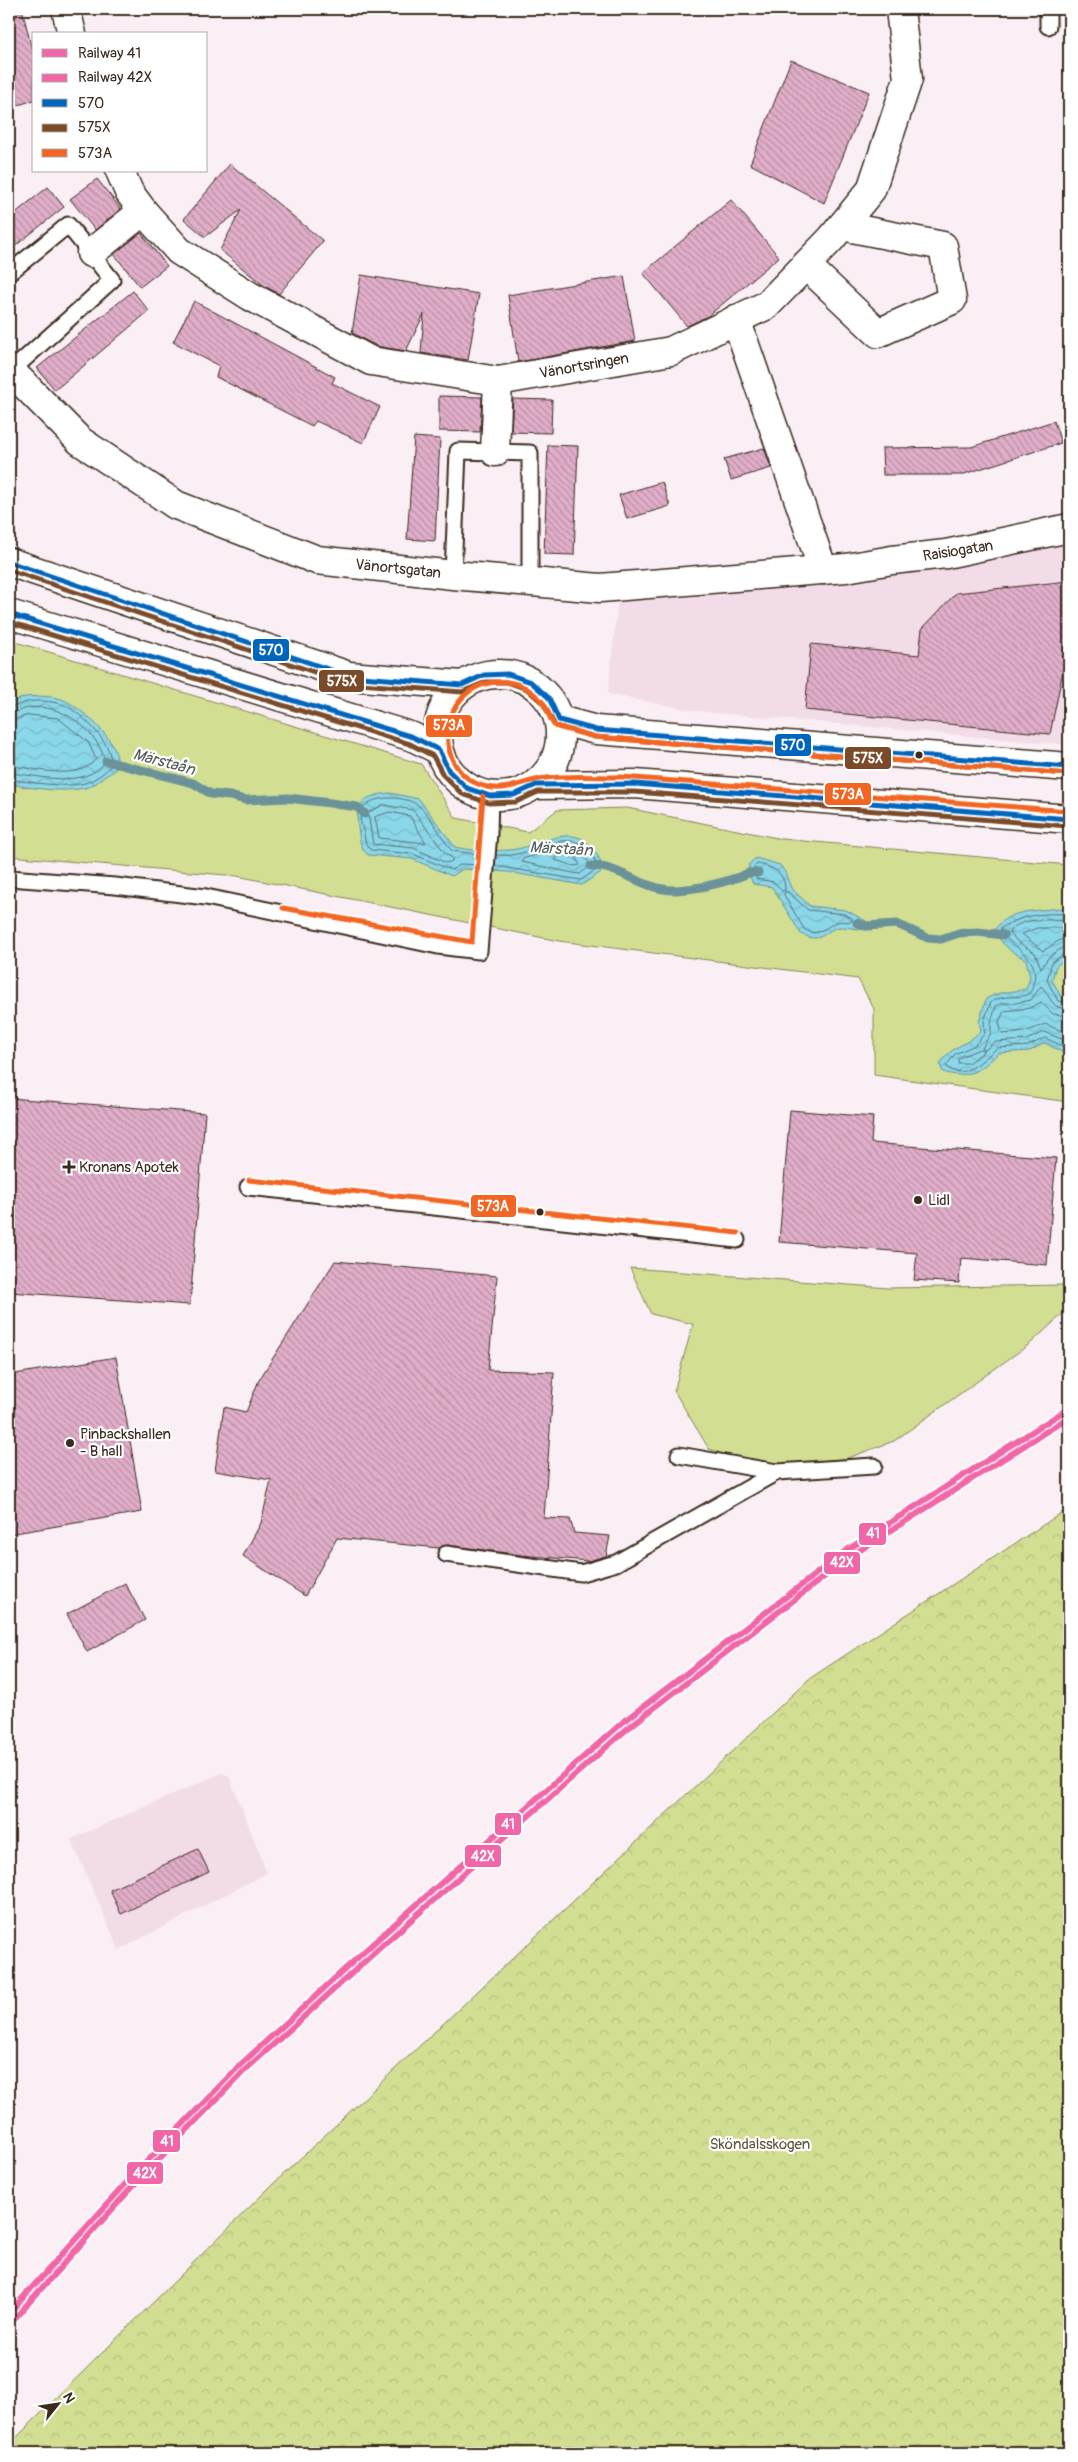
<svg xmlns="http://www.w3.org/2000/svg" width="1078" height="2462" font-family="Pangolin,sans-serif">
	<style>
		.built { fill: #f2dce7 }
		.green { fill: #d2de92; stroke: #868458 }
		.forest { fill: url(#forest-crowns); stroke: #868458 }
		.water { fill: url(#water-waves); stroke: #6a9298 }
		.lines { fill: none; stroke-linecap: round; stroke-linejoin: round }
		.shore { stroke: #5b6f70; stroke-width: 1 }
		.stream { stroke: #6a9298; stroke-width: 9 }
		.building { fill: url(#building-back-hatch); stroke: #3b2a1e }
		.lane-casing { stroke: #3b2a1e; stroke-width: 19 }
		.street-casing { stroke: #3b2a1e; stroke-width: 31 }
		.secondary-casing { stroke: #3b2a1e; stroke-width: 31 }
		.lane { stroke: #fff; stroke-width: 15 }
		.street { stroke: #fff; stroke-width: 28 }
		.secondary { stroke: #fff; stroke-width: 28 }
		.bus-1-casing { stroke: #fff; stroke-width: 9 }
		.bus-2-casing { stroke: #fff; stroke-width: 9 }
		.bus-3-casing { stroke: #fff; stroke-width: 9 }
		.bus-1 { stroke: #0065bd; stroke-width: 5 }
		.bus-2 { stroke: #7a4b2a; stroke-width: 5 }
		.bus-3 { stroke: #f26522; stroke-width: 5 }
		.rail-1-casing { stroke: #fff; stroke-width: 10 }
		.rail-2-casing { stroke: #fff; stroke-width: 10 }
		.rail-1 { stroke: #f166a7; stroke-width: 6 }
		.rail-2 { stroke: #f166a7; stroke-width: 6 }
		.bus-dot { fill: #3b2a1e; stroke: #fff; stroke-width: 2 }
		.labels { text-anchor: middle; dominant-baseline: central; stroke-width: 4.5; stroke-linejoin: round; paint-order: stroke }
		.street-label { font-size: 15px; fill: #3b2a1e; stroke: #fff }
		.poi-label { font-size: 15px; fill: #3b2a1e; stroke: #fff; text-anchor: start }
		.park-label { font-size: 15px; fill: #61573b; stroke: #fff }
		.water-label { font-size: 16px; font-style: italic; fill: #535e5b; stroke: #fff }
		.line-badge { stroke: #fff; stroke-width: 2 }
		.badge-label { font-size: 14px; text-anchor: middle; font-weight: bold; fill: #fff }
	</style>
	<defs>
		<pattern id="forest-crowns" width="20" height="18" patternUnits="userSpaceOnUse" patternTransform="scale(1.25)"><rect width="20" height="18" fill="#d2de92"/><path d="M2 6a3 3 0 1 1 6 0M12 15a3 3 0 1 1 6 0" fill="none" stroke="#b5bf7d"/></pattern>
		<pattern id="water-waves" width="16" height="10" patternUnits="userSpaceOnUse" patternTransform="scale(1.25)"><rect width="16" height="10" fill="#8ad7ea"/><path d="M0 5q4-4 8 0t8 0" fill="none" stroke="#78b9c8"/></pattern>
		<pattern id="building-back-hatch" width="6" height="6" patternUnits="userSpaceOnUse" patternTransform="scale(1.25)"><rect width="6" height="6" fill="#e1aeca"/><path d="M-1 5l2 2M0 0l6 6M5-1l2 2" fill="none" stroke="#b88ea3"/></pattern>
	</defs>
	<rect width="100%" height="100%" fill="#f9eff4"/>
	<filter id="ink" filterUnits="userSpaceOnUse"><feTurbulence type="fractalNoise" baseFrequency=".02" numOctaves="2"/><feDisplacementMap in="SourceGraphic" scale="10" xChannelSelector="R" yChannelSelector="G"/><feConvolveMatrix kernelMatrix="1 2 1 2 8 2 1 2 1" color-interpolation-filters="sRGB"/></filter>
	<g filter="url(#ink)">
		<g class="built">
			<path d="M1069,539v206l-373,-34 -88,-17 10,-95 265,-27 79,-6z"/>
			<path d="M222,1773l7,3 38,97 -148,77 -48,-111z"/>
		</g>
		<g class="green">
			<path d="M9,640l412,124 35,54 72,14 29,-22 70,-2 155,31 287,26v237l-195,-27v-66l-16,-30 -299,-38 -322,-65 -228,-20z"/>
			<path d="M1069,1200v108l-38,35 -137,98 -49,18 -88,6 -48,-16 -35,-58 19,-67 -42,-10 -21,-46 258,20 175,-3z"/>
		</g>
		<path class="forest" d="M1069,1508v945h-1059l5,-14 255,-252 539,-508z"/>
		<g class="water">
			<path d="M25,697c12,-1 30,-2 41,4 16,8 64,48 48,70 -3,2 -7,4 -10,6 -6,5 -11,9 -19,11 -25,5 -52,0 -76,-4v-81z"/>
			<path d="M390,793l29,6 36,48c16,4 38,4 54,3 26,-1 63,-30 83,-2 7,8 10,14 9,24l-19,13 -74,-13 -45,-3 -11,7 -40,-17 -44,-4c-7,-7 -8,-12 -9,-21 -5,-29 0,-38 31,-41z"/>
			<path d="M756,858l24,7 5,7 6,16 19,18 36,4 20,11v9c-8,0 -16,-3 -24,-3 -17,0 -18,19 -41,7l-29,-47 -19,-3 -5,-12 1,-8z"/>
			<path d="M1058,908l11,2v46l-13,10 -4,14 10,18 7,-1v59l-24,-13 -15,8 -32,2c-15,17 -32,27 -55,19l-3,-7c11,-21 27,-18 41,-35l-2,-8 7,-23c15,-9 24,-6 40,-10l4,-12 -4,-17 -15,-9 -18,-18c13,-25 41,-21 65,-25z"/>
		</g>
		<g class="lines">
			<g class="shore">
				<path d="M9,707c6,0 12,-4 18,-5 10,-2 24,-1 34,2 17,5 52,39 50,59 -1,8 -19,18 -26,20 -25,6 -52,-2 -76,-3"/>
				<path d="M9,713c7,0 12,-4 19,-5 33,-6 70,22 77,54 -21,28 -67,13 -96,11"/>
				<path d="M9,721l20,-6 29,3 30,24 8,17c-19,24 -61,8 -87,7"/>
				<path d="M383,805l30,5 33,44 6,4v3l-6,2 -32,-15 -41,-4 -5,-31z"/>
				<path d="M390,812l20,4 16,27 -47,-5 -4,-21z"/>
				<path d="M566,847l14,4 10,13 -1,3 -9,7 -7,-1 -51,-11 1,-3z"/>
				<path d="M567,855l8,1 5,9 -6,1 -19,-6 1,-3z"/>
				<path d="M758,864c16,3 27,9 27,26l-3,1 -8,-9 -18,-3 -2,-12z"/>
				<path d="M478,865l-16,-1 -11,6 -38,-16 -42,-4c-6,-5 -6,-10 -7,-17 -2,-7 -6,-16 -2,-23 8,-16 42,-14 54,-6 13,7 26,35 36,47l26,3"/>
				<path d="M495,866l86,14 16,-11c-1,-8 -4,-12 -8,-18 -18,-24 -54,1 -77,4 -5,1 -11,0 -16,0"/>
				<path d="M785,892h3l20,18 36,4 8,4v3c-5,2 -10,-1 -15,1 -12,5 -20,16 -33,7l-20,-34z"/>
				<path d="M1069,914c-24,-1 -46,0 -68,14l-1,5c15,15 42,26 33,51 -1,3 -1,8 -5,10 -11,6 -22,-1 -37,8l-7,19 1,12 -10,12 -20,9 -9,12c16,17 39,-8 51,-18l31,-2 17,-8 24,11"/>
				<path d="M1069,921c-18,-1 -48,-5 -60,11l9,10 17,11 6,15 8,-11 13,-9 7,-2"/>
				<path d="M1069,928h-32l-15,6 21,17 17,-11 9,-1"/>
				<path d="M1069,952l-17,10 -5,18 11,21 11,1"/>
				<path d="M1069,1008c-18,3 -18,-12 -28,-22l-10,14 -16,3h-13l-6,3 -5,16v11l-9,15 3,2 10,-8 31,-2 18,-8 25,10"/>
				<path d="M1069,1016l-16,-2 -12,-12 -11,6 -26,3 -5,11 3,12 23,-2 20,-8 24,10"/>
				<path d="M980,1049l3,1 -1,3 -14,10h-10l1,-5z"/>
			</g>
			<g class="stream">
				<path d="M106,761l87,22 18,11 19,2 15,4 43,-2 42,5 27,4 8,7"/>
				<path d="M591,866c30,0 53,25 85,24 19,-1 42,-6 60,-12 9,-3 13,-7 22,-5"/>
				<path d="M857,923l10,3 30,-2 31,14 13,1 18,-6 19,-1 26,3"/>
			</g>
		</g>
		<g class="building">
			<path d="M9,9h13l12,48v43l-25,8z"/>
			<path d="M791,60l78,32 -45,111 -74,-39z"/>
			<path d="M230,164l93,77 -44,53 -16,-9 -43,-35 21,-40 -36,27 -21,-18z"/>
			<path d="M97,179l24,30 -26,21 -25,-31z"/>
			<path d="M48,187l16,20 -55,44v-33z"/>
			<path d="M731,200l48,57 -71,59 -21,10 -44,-53z"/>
			<path d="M141,233l26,33 -27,21 -26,-33z"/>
			<path d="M361,275l118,19 -11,66 -47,-7 3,-39 -18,37 -30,-5 -24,-13z"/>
			<path d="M624,276l11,65 -117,21 -10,-67z"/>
			<path d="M133,291l16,20 -94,79 -18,-22z"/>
			<path d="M194,301l141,76 -3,6 48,24 -17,36 -47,-22 -4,5 -96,-49 3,-11 -46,-24z"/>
			<path d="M439,396l43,1 -2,35 -41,-1z"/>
			<path d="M513,399l39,1 -1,33 -40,-1z"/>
			<path d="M1054,421l7,22 -100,32h-78l-1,-27 89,-1z"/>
			<path d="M414,437l26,2 -5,102 -28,-2z"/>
			<path d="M548,445l30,1 -4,109 -30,-1z"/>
			<path d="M764,448l7,20 -40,12 -7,-21z"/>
			<path d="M662,482l8,24 -43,13 -8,-24z"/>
			<path d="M1069,581v60l-19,93 -245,-24 6,-66 108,11 3,-26 34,-36z"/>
			<path d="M9,1098l196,15 -15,192 -181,-13z"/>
			<path d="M790,1110l83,7 -2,26 185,15 -9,107 -86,-7 -2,25 -45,-3 3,-27 -138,-11z"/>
			<path d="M335,1261l162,15 -9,94 66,2 -10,146 26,1 4,14 36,3 -4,20 -18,5 -67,-6 -74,-10 -8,3 -102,-10 -32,58 -62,-40 18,-33 10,-43 -56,-9 9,-64 22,5 13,-32z"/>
			<path d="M116,1357l26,155 -133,22v-159z"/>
			<path d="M125,1583l20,37 -58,32 -20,-38z"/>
			<path d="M198,1849l11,23 -88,42 -11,-24z"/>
		</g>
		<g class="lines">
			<defs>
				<g id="lane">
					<path d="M1048,26v-17"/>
					<path d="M9,273l59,-48 44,55 -101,91"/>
					<path d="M453,575l5,-124 72,2v130"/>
					<path d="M9,878l106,8 91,11 232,49 41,5 10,-118 1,-37"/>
					<path d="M248,1187l489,53"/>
					<path d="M679,1455l98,17 97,-6"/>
					<path d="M446,1554l135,19 35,-10 161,-91"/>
				</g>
				<g id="street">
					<path d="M66,9l6,25"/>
					<path d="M120,171l9,21 14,19 36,40 71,45 121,65 127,20 173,-30 96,-46 64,-66 40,-49 37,-111 -8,-70"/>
					<path d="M91,253l52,-42"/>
					<path d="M806,265l72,68 74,-33 -9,-54 -101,-20"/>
					<path d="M736,319l87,251"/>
					<path d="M9,369l71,72 96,64 141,55 136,15 147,13 246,-20 46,-8 54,-6 123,-26"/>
					<path d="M495,452l3,-71"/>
				</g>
				<g id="secondary">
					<path d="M9,562l340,114 113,9"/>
					<path d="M9,614l404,123 26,13"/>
					<circle cx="499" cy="735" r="61"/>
					<path d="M559,720l37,10 473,37"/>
					<path d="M536,785l99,-1 434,35"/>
				</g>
			</defs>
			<use href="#lane" class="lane-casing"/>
			<use href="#street" class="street-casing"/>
			<use href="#secondary" class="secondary-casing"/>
			<use href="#lane" class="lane"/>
			<use href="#street" class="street"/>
			<use href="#secondary" class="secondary"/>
			<defs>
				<g id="bus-1">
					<path d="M9,562l340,114 113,9 22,-10 24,-1 23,8 18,16 10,22 37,10 473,37"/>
					<path d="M9,614l404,123 26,13 10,21 18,17 23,8 24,-1 22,-10 99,-1 434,35"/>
				</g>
				<g id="bus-2">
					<path d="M9,570l338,113 115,9 24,-10h21l20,7 16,14 12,23 40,11 473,37"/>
					<path d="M9,622l401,122 23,12 10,19 19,19 27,9 27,-1 22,-10h97l433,34"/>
				</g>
				<g id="bus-3">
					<path d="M1068,774l-473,-37 -40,-11c-5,-5 -6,-13 -10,-20 -4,-7 -13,-14 -19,-18 -9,-5 -20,-7 -29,-6 -60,4 -68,91 -10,105 22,5 38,-7 59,-9 25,-3 51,-1 76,-1l447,34"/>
					<path d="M283,908l189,34 11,-146"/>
					<path d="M249,1180l489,53"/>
				</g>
			</defs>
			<use href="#bus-1" class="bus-1-casing"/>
			<use href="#bus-2" class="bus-2-casing"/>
			<use href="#bus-3" class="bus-3-casing"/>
			<use href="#bus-1" class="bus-1"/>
			<use href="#bus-2" class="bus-2"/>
			<use href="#bus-3" class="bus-3"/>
			<defs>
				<path id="rail-1" d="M9,2313l120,-133 110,-114 140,-128 244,-216 224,-172 222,-142"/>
				<path id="rail-2" d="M15,2318l119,-133 110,-114 140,-127 244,-216 223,-172 218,-139"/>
			</defs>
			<use href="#rail-1" class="rail-1-casing"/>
			<use href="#rail-2" class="rail-2-casing"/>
			<use href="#rail-1" class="rail-1"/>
			<use href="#rail-2" class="rail-2"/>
		</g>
	</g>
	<g class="bus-dot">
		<circle cx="919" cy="755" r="4.5"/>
		<path d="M66.5 1159.5h5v5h5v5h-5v5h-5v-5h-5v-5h5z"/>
		<circle cx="918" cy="1200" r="5"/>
		<circle cx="540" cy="1212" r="4.5"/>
		<circle cx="70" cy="1443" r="5"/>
	</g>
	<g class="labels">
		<g class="street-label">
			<text transform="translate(584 366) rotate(-10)">Vänortsringen</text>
			<text transform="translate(958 551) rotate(-9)">Raisiogatan</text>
			<text transform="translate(398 569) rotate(6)">Vänortsgatan</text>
		</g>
		<g class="poi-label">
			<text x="79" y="1167">Kronans Apotek</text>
			<text x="928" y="1200">Lidl</text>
			<text x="80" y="1434">Pinbackshallen<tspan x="80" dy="17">- B hall</tspan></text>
		</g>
		<g class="park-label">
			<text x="760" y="2144">Sköndalsskogen</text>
		</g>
		<g class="water-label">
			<text transform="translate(164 762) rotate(15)">Märstaån</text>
			<text transform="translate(561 849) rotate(3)">Märstaån</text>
		</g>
	</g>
	<g class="line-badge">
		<rect x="252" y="638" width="38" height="24" rx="5" fill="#0065bd"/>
		<rect x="318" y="669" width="47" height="24" rx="5" fill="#7a4b2a"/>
		<rect x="425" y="714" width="48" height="24" rx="5" fill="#f26522"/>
		<rect x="774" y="733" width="38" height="24" rx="5" fill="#0065bd"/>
		<rect x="844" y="746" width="48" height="24" rx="5" fill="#7a4b2a"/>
		<rect x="824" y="782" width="48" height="24" rx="5" fill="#f26522"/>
		<rect x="470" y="1194" width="47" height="24" rx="5" fill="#f26522"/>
		<rect x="858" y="1522" width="29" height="24" rx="5" fill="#f166a7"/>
		<rect x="823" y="1551" width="38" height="24" rx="5" fill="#f166a7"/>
		<rect x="494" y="1812" width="28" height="24" rx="5" fill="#f166a7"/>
		<rect x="464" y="1844" width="38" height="24" rx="5" fill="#f166a7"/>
		<rect x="152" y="2129" width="29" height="24" rx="5" fill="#f166a7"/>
		<rect x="126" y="2161" width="38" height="24" rx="5" fill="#f166a7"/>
	</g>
	<g class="badge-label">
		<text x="271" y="655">570</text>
		<text x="342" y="686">575X</text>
		<text x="449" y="730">573A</text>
		<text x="793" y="750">570</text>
		<text x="868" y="763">575X</text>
		<text x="848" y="799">573A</text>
		<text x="493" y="1211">573A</text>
		<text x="873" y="1538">41</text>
		<text x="842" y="1567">42X</text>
		<text x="508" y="1829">41</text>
		<text x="483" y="1861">42X</text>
		<text x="167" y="2146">41</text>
		<text x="145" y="2178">42X</text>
	</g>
	<rect width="1078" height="2462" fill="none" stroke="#fff" stroke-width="30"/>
	<rect x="15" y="15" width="1048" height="2432" fill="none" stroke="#3b2a1e" stroke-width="2" filter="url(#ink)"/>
	<rect x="32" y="32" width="175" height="140" fill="#ffffff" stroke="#b1aaa5"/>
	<rect x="42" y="49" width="25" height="8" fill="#f166a7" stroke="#b1aaa5"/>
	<text x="78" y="58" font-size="15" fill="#3b2a1e">Railway 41</text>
	<rect x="42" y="74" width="25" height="8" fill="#f166a7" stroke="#b1aaa5"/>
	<text x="78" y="82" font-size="15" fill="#3b2a1e">Railway 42X</text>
	<rect x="42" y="99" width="25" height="8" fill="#0065bd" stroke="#b1aaa5"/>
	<text x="78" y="108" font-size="15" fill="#3b2a1e">570</text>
	<rect x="42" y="124" width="25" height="8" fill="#7a4b2a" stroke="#b1aaa5"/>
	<text x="78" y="132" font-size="15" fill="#3b2a1e">575X</text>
	<rect x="42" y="149" width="25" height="8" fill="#f26522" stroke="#b1aaa5"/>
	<text x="78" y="158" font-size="15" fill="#3b2a1e">573A</text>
	<g transform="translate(58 2404) rotate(60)" stroke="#ffffff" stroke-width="4" paint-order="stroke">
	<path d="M0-4L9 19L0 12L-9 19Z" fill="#3b2a1e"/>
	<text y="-8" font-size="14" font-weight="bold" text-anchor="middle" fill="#3b2a1e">N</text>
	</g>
</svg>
